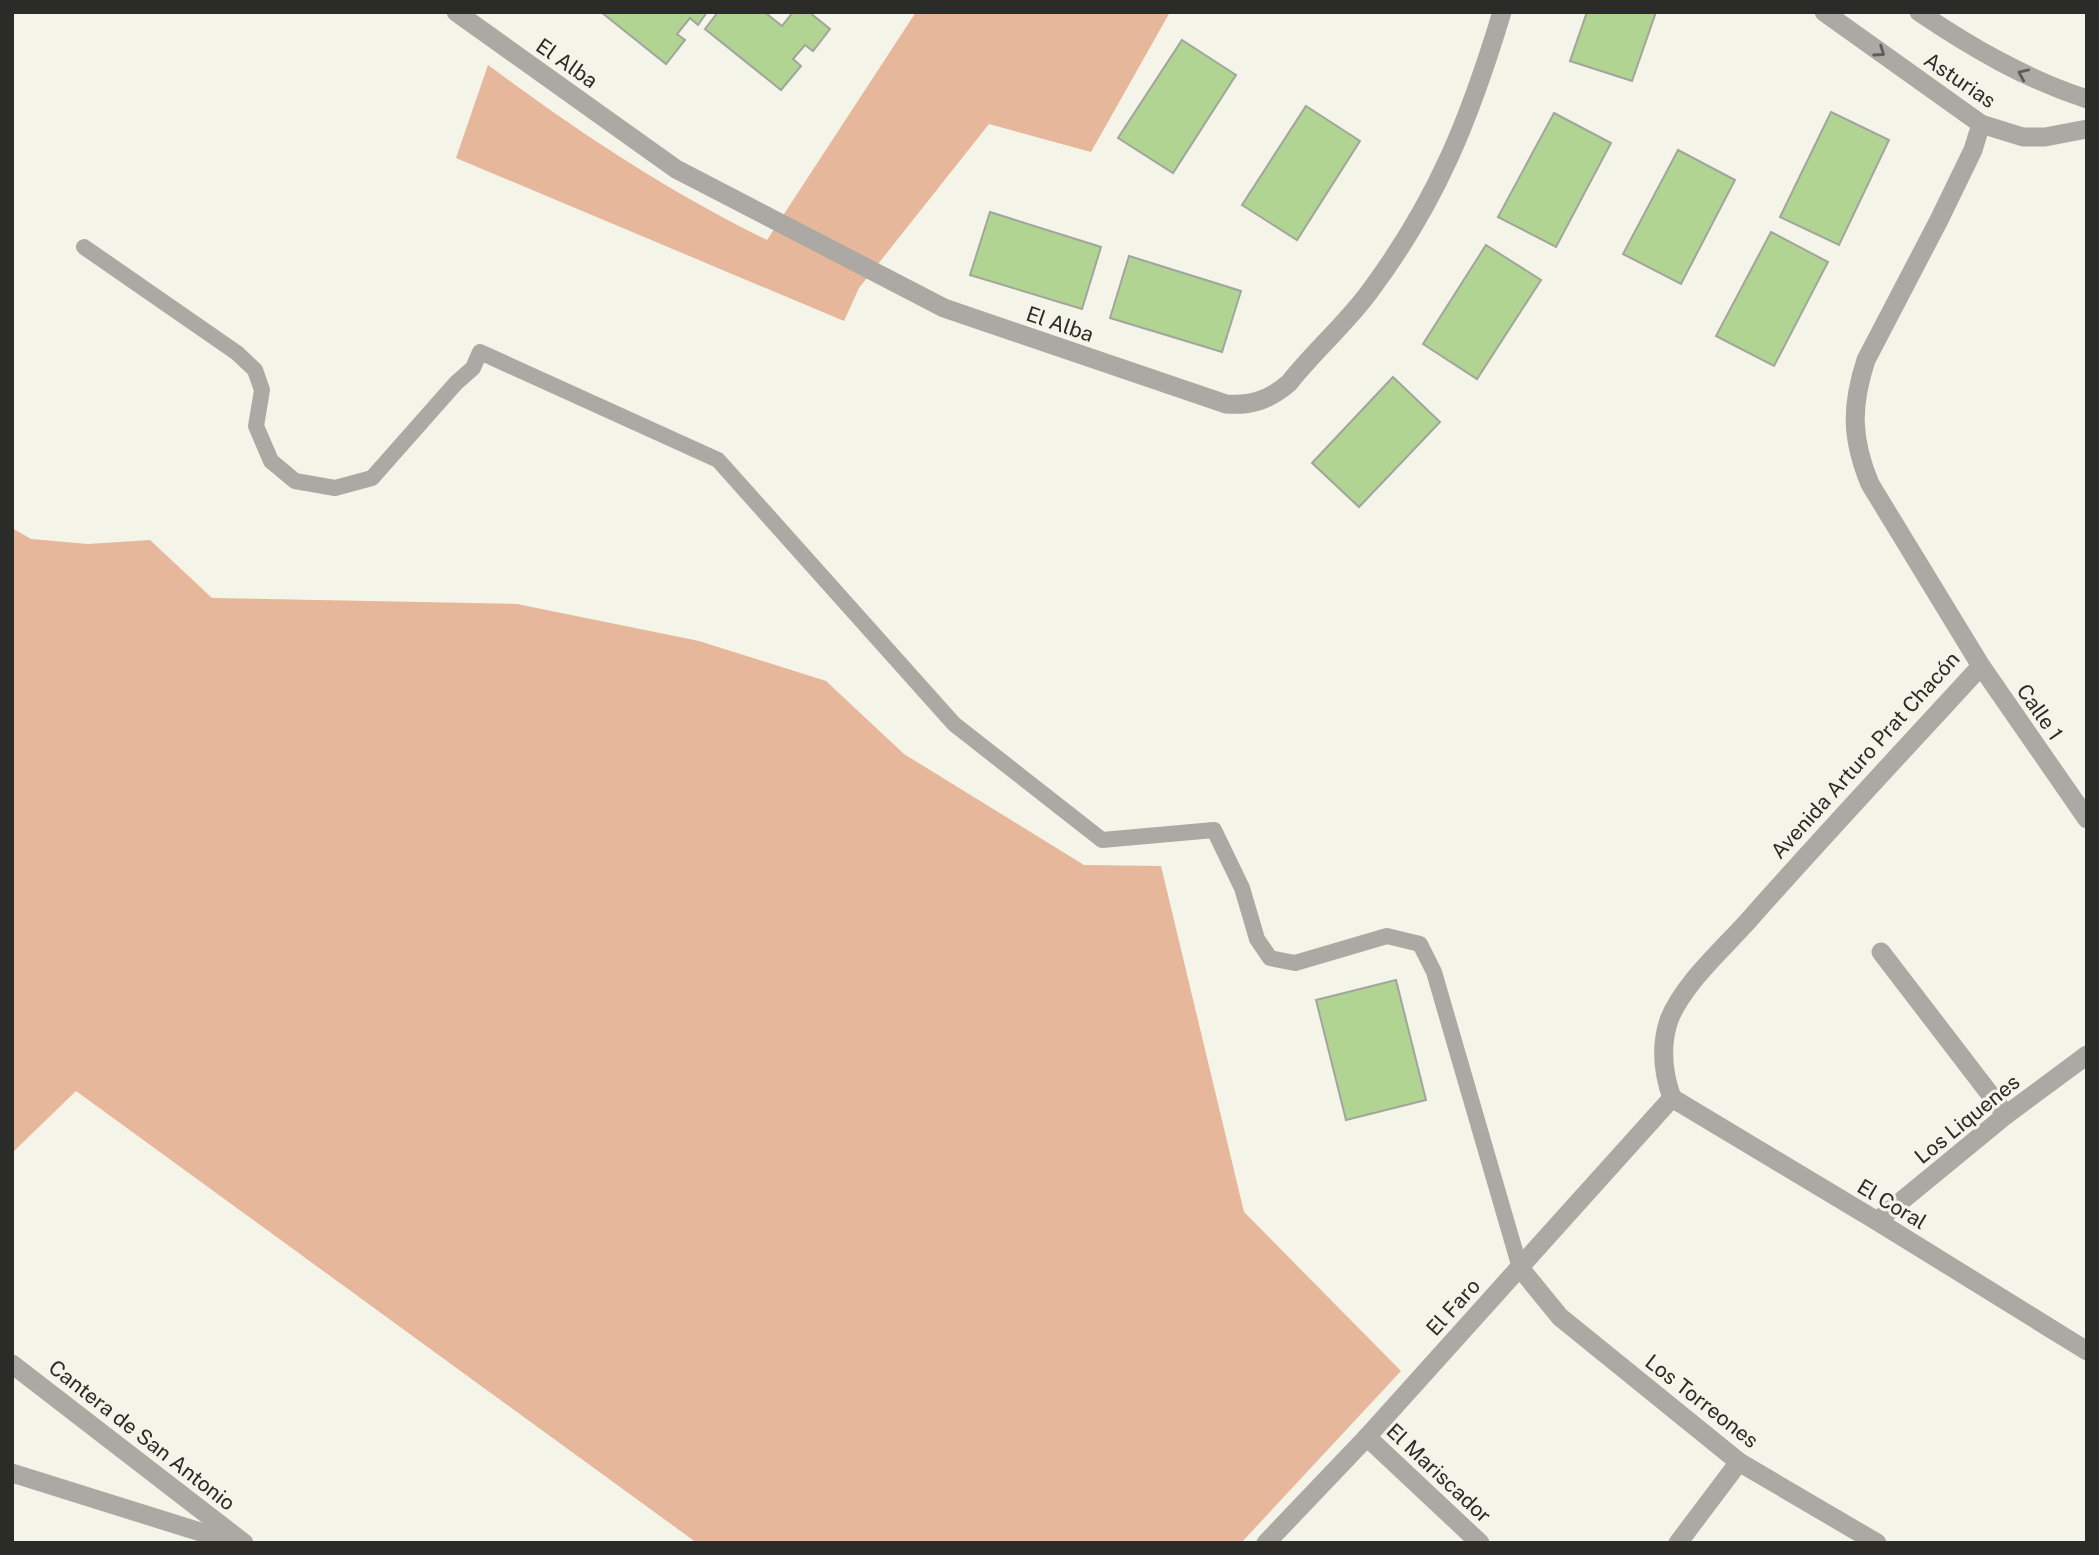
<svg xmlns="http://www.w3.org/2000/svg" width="2099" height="1555" font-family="'Public Sans',sans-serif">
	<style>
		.green { fill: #e6b79b }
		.building { fill: #b1d492; stroke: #a1a69d; stroke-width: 2 }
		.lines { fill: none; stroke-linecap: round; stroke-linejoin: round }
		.service { stroke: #aca9a5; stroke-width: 16 }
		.minor { stroke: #aca9a5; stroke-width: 19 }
		.tertiary { stroke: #aca9a5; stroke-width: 19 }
		.oneway { stroke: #5f5d59 }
		.labels { text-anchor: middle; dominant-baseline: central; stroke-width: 6; stroke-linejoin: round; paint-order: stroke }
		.street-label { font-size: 21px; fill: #2b2b27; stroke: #f5f4e9 }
	</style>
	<rect width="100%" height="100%" fill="#f5f4e9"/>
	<g class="green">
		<path d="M916,12h254l-79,140 -102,-28 -130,164 -15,33 -388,-163 32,-93c89,66 179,126 279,175z"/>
		<path d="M12,528l19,11 57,5 62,-4 62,58 305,6 182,37 127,40 78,73 180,111 77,1 83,346 157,159 -160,172h-544l-621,-452 -64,62z"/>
	</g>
	<g class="building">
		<path d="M601,12h106l-9,13 -8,-7 -13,16 8,6 -19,24z"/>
		<path d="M718,12h50l-1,2 15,12 11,-14h16l21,17 -17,22 -8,-6 -12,14 8,7 -20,24 -76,-61z"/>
		<path d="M1587,12h69l-24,69 -62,-20z"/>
		<path d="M1182,40l54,35 -63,98 -55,-35z"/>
		<path d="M1306,106l54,35 -63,99 -55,-35z"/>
		<path d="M1831,112l58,28 -50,105 -59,-28z"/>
		<path d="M1554,113l57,30 -55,104 -58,-30z"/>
		<path d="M1678,150l57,30 -54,104 -58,-30z"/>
		<path d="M990,212l111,35 -19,62 -112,-34z"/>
		<path d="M1771,232l57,30 -54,104 -58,-30z"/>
		<path d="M1486,245l55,35 -64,99 -54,-35z"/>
		<path d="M1129,256l112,35 -19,61 -112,-34z"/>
		<path d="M1393,377l47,45 -81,85 -47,-44z"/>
		<path d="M1396,980l30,120 -80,20 -30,-120z"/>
	</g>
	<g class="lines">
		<path class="service" d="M84,247l153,106 18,17 7,20 -6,36 15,35 24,20 40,7 37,-10 84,-95 17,-15 7,-16 238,108 236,264 148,116 112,-10 28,58 15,51 13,19 25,5 92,-27 33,8 14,28 86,296"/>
		<g class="minor">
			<path d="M456,12l220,157 268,139 282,96c25,2 43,-4 63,-21 25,-32 57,-59 81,-92 67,-90 100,-173 132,-279"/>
			<path d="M1981,124l-8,26 -34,70 -73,140c-15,46 -15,78 4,124l111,182 106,153"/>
			<path d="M1881,952l125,163"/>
			<path d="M1672,1098c-9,-25 -12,-51 -3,-78 14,-36 53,-70 79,-99 76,-86 155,-170 233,-255"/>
			<path d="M1672,1098l205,123 210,130"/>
			<path d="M1877,1221l129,-106 81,-60"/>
			<path d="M1520,1268l40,49 179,145 138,81"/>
			<path d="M12,1364l232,179"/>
			<path d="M1367,1437l113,106"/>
			<path d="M12,1473l198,62 13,8"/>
			<path d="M1266,1543l101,-106 305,-339"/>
			<path d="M1678,1543l61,-81"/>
		</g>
		<g class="tertiary">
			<path d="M1824,12l157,112 42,13h22l42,-8"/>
			<path d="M1919,12c53,36 107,67 168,87"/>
		</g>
	</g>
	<defs><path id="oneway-chevron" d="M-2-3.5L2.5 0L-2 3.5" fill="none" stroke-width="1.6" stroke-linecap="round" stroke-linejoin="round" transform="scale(1.75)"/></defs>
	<g class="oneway">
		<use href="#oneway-chevron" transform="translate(1880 52) rotate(35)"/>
		<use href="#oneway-chevron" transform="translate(2023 74) rotate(-156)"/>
	</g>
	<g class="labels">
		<g class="street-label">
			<text transform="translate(567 63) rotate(35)">El Alba</text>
			<text transform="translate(1960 80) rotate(34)">Asturias</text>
			<text transform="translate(1060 324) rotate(19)">El Alba</text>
			<text transform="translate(2040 712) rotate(55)">Calle 1</text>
			<text transform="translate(1865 755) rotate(-48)">Avenida Arturo Prat Chacón</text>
			<text transform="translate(1967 1119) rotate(-39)">Los Liquenes</text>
			<text transform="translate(1892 1204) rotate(31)">El Coral</text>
			<text transform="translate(1453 1307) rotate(-48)">El Faro</text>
			<text transform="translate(1702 1401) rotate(38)">Los Torreones</text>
			<text transform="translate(142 1435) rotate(38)">Cantera de San Antonio</text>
			<text transform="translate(1439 1473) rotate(43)">El Mariscador</text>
		</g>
	</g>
	<rect width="2099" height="1555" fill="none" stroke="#2b2b27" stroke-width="28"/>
</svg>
